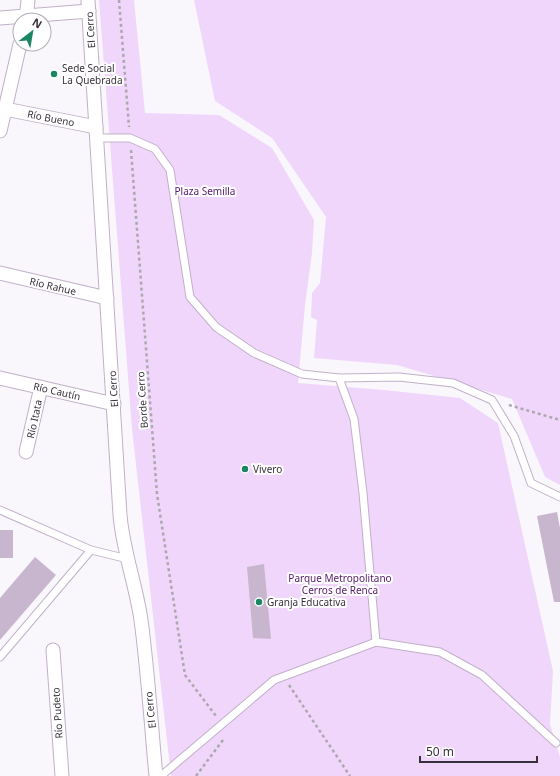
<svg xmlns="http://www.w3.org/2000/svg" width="560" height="776" font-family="'Noto Sans',sans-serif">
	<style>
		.green { fill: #efd6fa }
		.building { fill: #c7b6ce }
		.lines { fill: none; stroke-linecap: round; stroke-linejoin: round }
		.service-casing { stroke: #c1b0c8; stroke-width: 9 }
		.minor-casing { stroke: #c1b0c8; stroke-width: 15 }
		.path { stroke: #ada8af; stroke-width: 2.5; stroke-dasharray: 3 3; stroke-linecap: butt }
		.service { stroke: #fff; stroke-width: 7 }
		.minor { stroke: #fff; stroke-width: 13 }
		.poi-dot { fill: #1b8664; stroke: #fff; stroke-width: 1.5 }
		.labels { text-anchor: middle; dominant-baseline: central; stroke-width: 4; stroke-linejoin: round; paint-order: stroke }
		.street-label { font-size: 10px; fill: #38313b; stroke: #fff }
		.poi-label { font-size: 10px; fill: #38313b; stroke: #fff; text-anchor: start }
		.park-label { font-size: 10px; fill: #531a68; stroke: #fff }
	</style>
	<rect width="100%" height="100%" fill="#faf7fc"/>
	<g class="green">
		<path d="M99,0h35l11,113 74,2 53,33 42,72 -2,33 -7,52 -7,78 86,7 76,8 38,25 55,248 -3,53 10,33v19h-389l-39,-347z"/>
		<path d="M194,0h366v485l-15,-8 -33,-78 -115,-34 -83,-7 3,-38 -6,-3 1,-24 8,-10 6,-66 -54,-79 -57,-37z"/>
	</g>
	<g class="building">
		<path d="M557,512l3,16v74h-6l-17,-86z"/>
		<rect x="0" y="530" width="13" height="28"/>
		<path d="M35,557l21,18 -56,65v-42z"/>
		<path d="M264,564l7,75 -18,-1 -6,-71z"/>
	</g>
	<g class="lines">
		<defs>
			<g id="service">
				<path d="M97,138h33l25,11 15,21 20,127 26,30 38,26 48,21 37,4 60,-1 54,6 39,17 22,36 17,47 29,14"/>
				<path d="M339,378l15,41 9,74 13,149"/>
				<path d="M0,510l91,40 37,9"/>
				<path d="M0,657l91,-107"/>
				<path d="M161,776l113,-96 102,-38 64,10 42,23 74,68"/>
			</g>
			<g id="minor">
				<path d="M88,0l32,515c3,36 16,70 21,105 7,52 10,104 15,156"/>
				<path d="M0,18l89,-7"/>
				<path d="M26,20l2,-20"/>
				<path d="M5,109l91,18"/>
				<path d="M0,131l20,-87"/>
				<path d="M0,273l107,25"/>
				<path d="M0,378l114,26"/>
				<path d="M26,452l15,-65"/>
				<path d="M53,650l9,126"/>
			</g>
		</defs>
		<use href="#service" class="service-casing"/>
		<use href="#minor" class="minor-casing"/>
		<g class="path">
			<path d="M119,0l10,127"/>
			<path d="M131,150l26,344 28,181 31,41"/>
			<path d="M509,405l51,15"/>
			<path d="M289,685l61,91"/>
			<path d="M196,776l27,-36"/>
		</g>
		<use href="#service" class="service"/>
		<use href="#minor" class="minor"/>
	</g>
	<g class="poi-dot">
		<circle cx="54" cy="74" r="4"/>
		<circle cx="245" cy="469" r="4"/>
		<circle cx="259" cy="602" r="4"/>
	</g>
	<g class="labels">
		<g class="street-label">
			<text transform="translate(90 30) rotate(-94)">El Cerro</text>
			<text transform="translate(51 118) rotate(11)">Río Bueno</text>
			<text transform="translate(53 286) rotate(13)">Río Rahue</text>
			<text transform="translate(113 389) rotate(-94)">El Cerro</text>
			<text transform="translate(57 391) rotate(13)">Río Cautín</text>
			<text transform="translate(142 400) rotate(-94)">Borde Cerro</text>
			<text transform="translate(34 419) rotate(-78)">Río Itata</text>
			<text transform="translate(150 710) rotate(-96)">El Cerro</text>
			<text transform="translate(57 713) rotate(-94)">Río Pudeto</text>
		</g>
		<g class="poi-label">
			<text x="62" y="68">Sede Social<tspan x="62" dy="12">La Quebrada</tspan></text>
			<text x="253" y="469">Vivero</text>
			<text x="267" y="602">Granja Educativa</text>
		</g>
		<g class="park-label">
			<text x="205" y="191">Plaza Semilla</text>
			<text x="340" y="578">Parque Metropolitano<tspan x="340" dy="12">Cerros de Renca</tspan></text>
		</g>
	</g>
	<g transform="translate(32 32) rotate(31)"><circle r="19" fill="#ffffff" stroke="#afadb1"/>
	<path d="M0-3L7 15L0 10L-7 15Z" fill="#1b8664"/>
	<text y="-6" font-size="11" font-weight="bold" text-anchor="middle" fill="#38313b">N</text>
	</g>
	<path d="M420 756v6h117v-6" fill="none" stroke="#38313b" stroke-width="2"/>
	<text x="426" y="756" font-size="12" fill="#38313b" stroke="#ffffff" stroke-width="3" paint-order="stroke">50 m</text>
</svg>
